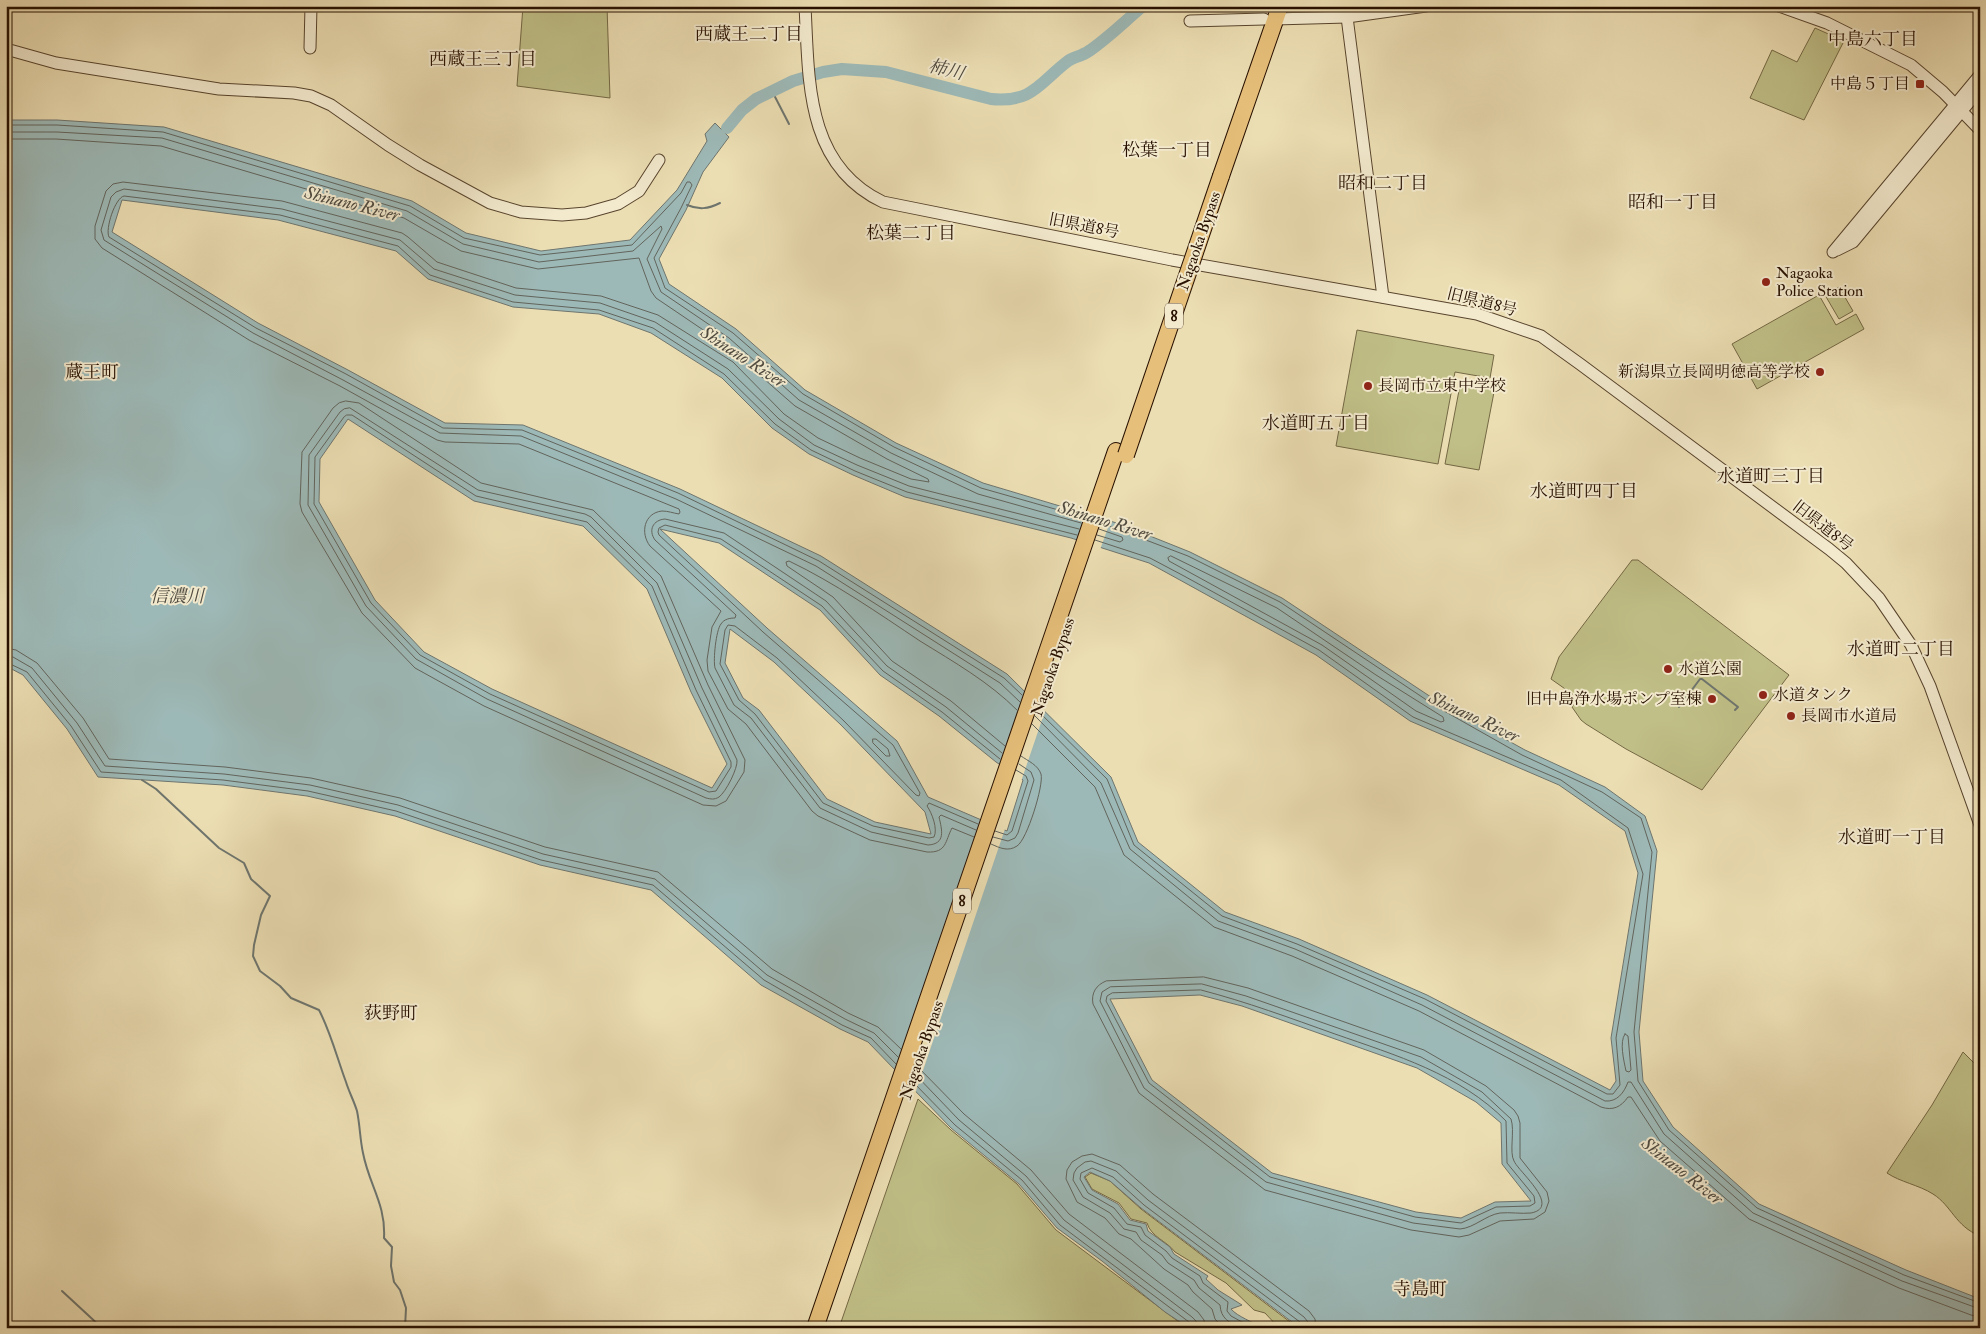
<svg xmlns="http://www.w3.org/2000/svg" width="1986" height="1334" font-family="'IM FELL Double Pica','Noto Serif JP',serif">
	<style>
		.green { fill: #c0bf87; stroke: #746844 }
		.water { fill: #9db9b7; stroke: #6e756e; fill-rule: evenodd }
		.pier { fill: #ecdeb3 }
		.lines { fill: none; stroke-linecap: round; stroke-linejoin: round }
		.shore { stroke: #62645c; stroke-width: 1 }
		.stream { stroke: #6e756e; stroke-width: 2 }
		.river { stroke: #9db9b7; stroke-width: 12 }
		.minor-casing { stroke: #58442d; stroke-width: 13 }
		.highway-casing { stroke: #271000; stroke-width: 18 }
		.minor { stroke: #f3eace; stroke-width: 11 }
		.highway { stroke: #e6bf7a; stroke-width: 16 }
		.highway-bridge-casing { stroke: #271000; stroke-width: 18; stroke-linecap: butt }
		.highway-bridge { stroke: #e6bf7a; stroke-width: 16 }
		.poi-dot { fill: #8f2418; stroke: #f3eace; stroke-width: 2 }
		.labels { text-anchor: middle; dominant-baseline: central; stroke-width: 4; stroke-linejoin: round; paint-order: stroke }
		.shield { fill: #f3eace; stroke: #64513e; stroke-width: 1 }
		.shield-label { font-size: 15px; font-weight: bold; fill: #271000 }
		.poi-label { font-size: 16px; fill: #271000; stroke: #f3eace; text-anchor: start }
		.street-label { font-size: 16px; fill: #271000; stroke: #f3eace }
		.neighbourhood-label { font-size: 18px; fill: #271000; stroke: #f3eace }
		.water-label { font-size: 18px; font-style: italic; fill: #504b40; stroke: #f3eace }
	</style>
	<rect width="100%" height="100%" fill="#ecdeb3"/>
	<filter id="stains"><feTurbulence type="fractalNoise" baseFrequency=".004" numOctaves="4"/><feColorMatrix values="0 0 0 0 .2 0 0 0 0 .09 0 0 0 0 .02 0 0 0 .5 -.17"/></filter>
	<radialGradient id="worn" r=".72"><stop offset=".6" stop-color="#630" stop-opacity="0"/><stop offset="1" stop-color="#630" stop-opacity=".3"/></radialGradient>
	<g class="green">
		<path d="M523,6h84l3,92 -93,-12z"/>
		<path d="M1815,28l29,13 -40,79 -54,-22 22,-48 25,12z"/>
		<path d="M1839,287l14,24 -14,8 -14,-24z"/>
		<path d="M1819,295l17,30 20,-11 8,15 -107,60 -25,-45z"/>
		<path d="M1357,330l137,25 -4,23 -35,-6 -17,92 -102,-18z"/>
		<path d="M1461,380l34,7 -16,83 -34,-6z"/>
		<path d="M1632,560h6l151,115 -87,115 -76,-41 -40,-25 -5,-4 -9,-13 6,-9 -27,-19 8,-22z"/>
		<path d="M1963,1052l17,17v167c-25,-10 -28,-30 -47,-42 -14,-9 -33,-12 -46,-21l45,-68z"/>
		<path d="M918,1099l33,31 66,54 39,46 131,98h-348z"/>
		<path d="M1091,1173l19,8 31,28 157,119h-19l-14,-15 -11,-3 -28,-27 -51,-31c-8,-11 -24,-15 -28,-29l-16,-4 -12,-16 -27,-14 -7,-12z"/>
	</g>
	<path class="water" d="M6,120h51l107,7 248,74 54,32 75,18 89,-11 47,-50 30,-49 -2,-7 10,-11 14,14 -26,35 -17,38 -27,49 10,25 67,45 69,61 91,53 87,40 137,41 70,28 92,46 158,105 85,47 80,37 40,29 12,35 -18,181 4,49 30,46 86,77 147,66 74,29v29h-680l-159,-120 -31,-27 -20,-9 -6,5 8,13 26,14 12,16 16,4 2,7 22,16 4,7 34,22 -2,3 12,11 24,15 -11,4c7,8 21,12 30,19h-72l-24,-16 -63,-51 -45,-33 -38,-44 -68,-56 -83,-86 -28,-13 -79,-44 -110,-95 -111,-25 -145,-49 -88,-20 -84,-11 -125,-8 -31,-48 -44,-54 -17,-9zM122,200l156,20 118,31 32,28 85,28 86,7 52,19 71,45 50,50 37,26 44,21 52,22 166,41 78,25 167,92 94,66 149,64 66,46 13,42 -27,165 5,43 -6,9 -183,-95 -128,-56 -74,-27 -87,-70 -27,-65 -104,-103 -186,-118 -141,-67 -157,-64 -78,-2 -97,-53 -90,-47 -146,-91zM348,419l126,82 109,25 64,63 44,103 36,72 -15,24 -220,-99 -68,-37 -49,-52 -56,-98 1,-43zM660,529l59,14 101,67 60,65 59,41 57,46 27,18 -16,51 -79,-34 -31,-56 -130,-113zM730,629l44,33 67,63 84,87 6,22 -56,-12 -48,-23 -68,-89 -16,-12 -18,-35zM1200,995l42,11 175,62 59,34 25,21 1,41 29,37 -36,1 -34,16 -45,-6 -144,-39 -120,-93 -42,-81z"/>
	<g class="pier">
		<path d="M1088,511l23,8 -11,31 -23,-7z"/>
		<path d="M1027,689l19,19 -131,386 -20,-20 88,-256 23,9 14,-46 -20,-13z"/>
	</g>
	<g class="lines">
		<g class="shore">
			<path d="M6,125h51l106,7 247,74 54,32 76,17 92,-10 49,-52 6,-11h3l2,3 -11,23 -27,50 11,30 68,45 70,61 91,53 87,41 102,29"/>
			<path d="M6,132h51l105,6 245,73 56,33 76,18 94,-11 28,-25 1,3 -15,30 14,33 68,46 70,62 92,53 87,41 103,29"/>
			<path d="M6,139h50l105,7 243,72 57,33 77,18 101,-11 12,33 5,7 68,46 71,62 92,53 41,20 1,3 -18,-3 -51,-21 -42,-20 -34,-24 -51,-52 -75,-47 -57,-19 -85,-8 -79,-26 -29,-25 -6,-4 -120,-32 -159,-19 -10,2 -7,7 -11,35v13l7,9 147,92 91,46 97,54 8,2 74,2 160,65 1,3 -1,2c-6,-1 -11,-3 -17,-3 -18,2 -22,22 -12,35l71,65 -9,16 -5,33 1,11 20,38 18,15 66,87 6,5 52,24 57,12c20,1 18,-11 25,-24l22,9"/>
			<path d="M346,401l13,2 122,80 112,27 68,66 47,109 37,75 -1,12 -18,29 -10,5 -13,-1 -219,-99 -69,-38 -53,-55 -60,-101 -2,-8 2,-52 31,-44 6,-5z"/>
			<path d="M350,408l128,82 107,24 6,3 66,66 45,105 35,72c1,8 -11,32 -18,37 -5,3 -8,2 -13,1l-219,-99 -71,-40 -50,-53 -58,-101 1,-50 31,-43 4,-3z"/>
			<path d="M347,415h5l124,81 111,26 65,64 44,104 35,72v5l-15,24 -7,1 -219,-98 -70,-39 -49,-52 -57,-99 1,-47 29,-40z"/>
			<path d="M1101,523l87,33 92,46 157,105 85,48 80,37 39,26 11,34 -18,180 4,49 31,49 88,78 147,67 76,28"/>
			<path d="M1097,535l23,7 3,-2 -1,-3 -23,-8"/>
			<path d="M1171,556l106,52 99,67 67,42 1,4 -3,1 -25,-11 -94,-66 -153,-84 -1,-3z"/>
			<path d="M6,648l10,2 21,13 46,55 26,41 116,8 86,11 89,20 145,49 113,25 114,97 76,44 30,14 23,22"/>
			<path d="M6,656l7,1 19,11 45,55 28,43 119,8 86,11 88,20 145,49 112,25 112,96 78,44 29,14 24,24"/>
			<path d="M6,662l21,10 44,54 30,46 122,8 85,11 88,20 145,49 112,25 111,95 78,45 29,13 25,26"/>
			<path d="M1022,695l-18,-17 -185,-117 -141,-68 -156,-63 -79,-2 -97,-54 -90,-46 -147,-91c-4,-8 6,-39 15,-41l156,19 118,31 32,29 83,27 86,8 54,18 71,46 51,50 36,26 44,21 52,21 170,43"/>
			<path d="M1020,702l-20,-19 -184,-117 -140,-67 -155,-63 -81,-3 -97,-53 -90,-47 -149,-93 -3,-10 10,-33 5,-5 8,-3 158,20 118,31 34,29 81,26 85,8 55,19 73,47 51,50 35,26 43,20 52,21 170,43"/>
			<path d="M1037,710l70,69 27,66 88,71 75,28 128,55 182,95h6l7,-9 -4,-47 27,-164 -15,-46 -67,-48 -148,-63 -94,-67 -135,-74 -34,-18 -55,-18"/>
			<path d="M1035,716l66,67 29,66 88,72 77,28 127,56 183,96c12,1 19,-8 23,-19h3l33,52 89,79 149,68 78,28"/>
			<path d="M1032,724l63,63 29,68 90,72 78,29 127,55 182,96c12,4 20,0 27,-10h3l29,44 89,78 150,69 72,27 9,2"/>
			<path d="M873,739h3l12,10 2,7h-4l-13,-13z"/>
			<path d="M1005,746l-54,-45 -59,-40 -59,-64 -46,-31 -1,-4 3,-1c46,22 89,52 131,80 34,21 69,41 97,69"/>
			<path d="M978,824l-49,-21 -2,3c5,7 11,23 7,31l-5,1 -56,-12 -50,-23 -68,-89 -16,-14 -19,-36 5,-34 3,-5 7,1 42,32 67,63 72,74 3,1 1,-3 -27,-48 -130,-113 -104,-97 -1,-3 1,-4 6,-3 56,14 101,67 61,65 59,41 58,47"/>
			<path d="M976,830l-35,-15 -2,2c3,13 7,27 -11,28l-57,-13 -51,-24 -69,-90 -17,-13 -19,-37c-2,-8 1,-38 6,-44 3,-5 9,-6 14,-6l1,-3 -81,-75c-7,-10 -2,-20 10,-21l59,14 102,68 61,65 59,41 56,46"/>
			<path d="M995,831l12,4 5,-4 16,-50 -2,-5 -10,-6"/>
			<path d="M993,837l15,4 7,-3 3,-5 16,-53 -3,-8 -12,-8"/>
			<path d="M991,844c9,4 17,8 26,2 10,-6 27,-61 24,-72 -3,-9 -13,-13 -20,-18"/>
			<path d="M1204,977l44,11 176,62 62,36 28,24 4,6 2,7v35l27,34 2,9 -4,11 -11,7 -34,2 -31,14 -10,2 -48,-7 -146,-40 -126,-97 -46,-89c-2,-11 3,-19 13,-23z"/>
			<path d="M1202,984l44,12 175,61 61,35 29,27c4,12 -2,33 3,42 4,10 48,46 17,52 -10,1 -21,-1 -31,0 -14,2 -26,15 -40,16l-47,-6 -147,-41 -122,-94 -44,-87 2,-9 8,-5z"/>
			<path d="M1201,990c46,12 89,28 134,44 60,21 125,40 171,87l1,42 27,33 1,7 -5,3 -34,1 -35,16 -46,-6 -145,-40 -121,-94 -43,-82 1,-5 5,-3z"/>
			<path d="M1625,1034l3,2 3,34 -2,2 -3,-1c-2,-10 -7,-29 -1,-37z"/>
			<path d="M915,1064l49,50 67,56 38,44 129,98 6,8 1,8"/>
			<path d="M913,1072l46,48 67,56 38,44 128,97 4,4 1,7"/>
			<path d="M910,1079l45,46 67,55 38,45 129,97 2,6"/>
			<path d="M1223,1328l-8,-9 -3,-10 -19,-17 -5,-7 -24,-16 -33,-30 -12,-5 -14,-16 -28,-16 -11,-23 1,-9 5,-8 10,-6 10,-2 28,11 33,29 156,117 6,8 1,9"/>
			<path d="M1240,1328c-11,-6 -19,-9 -20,-23l-21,-17 -5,-8 -26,-17 -6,-8 -21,-15 -5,-8 -12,-3 -14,-16 -27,-16 -10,-17 1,-7 3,-5 8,-6 6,-1 25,10 32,29 156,117 4,5v6"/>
			<path d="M1253,1328l-22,-12 -4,-5 1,-9 -25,-19 -3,-7 -28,-18 -6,-7 -21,-16 -4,-8 -14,-3 -13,-16 -26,-15 -8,-14 1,-6 11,-5 21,9 31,28 156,117 2,6"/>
		</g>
		<g class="stream">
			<path d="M772,91l17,33"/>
			<path d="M687,205c12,5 21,4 33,-2"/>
			<path d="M1679,707l21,-28h2l36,28 -3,3"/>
			<path d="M142,780l14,9 63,59 25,15 7,16 19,17 -9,19 -7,30 -1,11 7,15 20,15 11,12 28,12c12,23 18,48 27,72 3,10 8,19 11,29 3,14 3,29 6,42 6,32 23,51 21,85l8,9 -1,19 3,16 6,8 6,18 -1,20"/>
			<path d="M62,1291l40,37"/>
		</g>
		<path class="river" d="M727,128l15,-18 14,-11 37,-18 30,-9 19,-3 44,3 105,27c42,4 48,-16 77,-38 6,-4 14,-5 21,-10 19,-13 36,-30 54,-45"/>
		<defs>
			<g id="minor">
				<path d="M805,6c4,74 0,159 78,196l289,58 305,54 64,22 39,28 249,185 17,14 33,35 32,47 19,41 50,139"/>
				<path d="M1779,6l48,17 84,42 32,27 37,38"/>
				<path d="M1347,17l36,280"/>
				<path d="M1275,19l72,-2 79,-11"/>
				<path d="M1190,21l74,-2"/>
				<path d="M310,48l1,-42"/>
				<path d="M6,49l50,14 163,26 75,4 17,3 20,9 57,40 32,20 70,38 31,9 41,3 24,-2 32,-9 21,-13 20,-31"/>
				<path d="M1837,250l16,-8 127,-153"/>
				<path d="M1833,252l147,-177"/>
			</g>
			<g id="highway">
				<path d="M1221,176l59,-170"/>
				<path d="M815,1328l301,-877"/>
			</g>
		</defs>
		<use href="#minor" class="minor-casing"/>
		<use href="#highway" class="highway-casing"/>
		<use href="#minor" class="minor"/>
		<use href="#highway" class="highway"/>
		<defs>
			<path id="highway-bridge" d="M1126,455l95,-279"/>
		</defs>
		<use href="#highway-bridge" class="highway-bridge-casing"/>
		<use href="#highway-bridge" class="highway-bridge"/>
	</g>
	<g class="poi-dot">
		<rect x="1915" y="79" width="10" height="10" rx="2.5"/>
		<circle cx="1766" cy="282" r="5"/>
		<circle cx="1820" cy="372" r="5"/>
		<circle cx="1368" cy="386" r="5"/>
		<circle cx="1668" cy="669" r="5"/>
		<circle cx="1763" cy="695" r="5"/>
		<circle cx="1712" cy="699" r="5"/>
		<circle cx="1791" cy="716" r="5"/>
	</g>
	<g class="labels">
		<g class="shield">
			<rect x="1165" y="303.5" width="18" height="25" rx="4"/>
			<rect x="953" y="888.5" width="18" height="25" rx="4"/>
		</g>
		<g class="shield-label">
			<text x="1174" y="316">8</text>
			<text x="962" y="901">8</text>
		</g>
		<g class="poi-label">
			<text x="1910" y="84" text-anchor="end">中島５丁目</text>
			<text x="1776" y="273">Nagaoka<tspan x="1776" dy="18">Police Station</tspan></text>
			<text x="1810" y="372" text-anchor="end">新潟県立長岡明徳高等学校</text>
			<text x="1378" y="386">長岡市立東中学校</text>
			<text x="1678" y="669">水道公園</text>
			<text x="1773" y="695">水道タンク</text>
			<text x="1702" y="699" text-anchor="end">旧中島浄水場ポンプ室棟</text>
			<text x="1801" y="716">長岡市水道局</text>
		</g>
		<g class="street-label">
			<text transform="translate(1084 226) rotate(11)">旧県道8号</text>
			<text transform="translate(1199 241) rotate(-71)">Nagaoka Bypass</text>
			<text transform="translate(1482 302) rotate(14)">旧県道8号</text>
			<text transform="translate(1823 526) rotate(38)">旧県道8号</text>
			<text transform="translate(1053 667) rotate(-71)">Nagaoka Bypass</text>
			<text transform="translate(922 1050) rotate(-71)">Nagaoka Bypass</text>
		</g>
		<g class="neighbourhood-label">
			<text x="749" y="34">西蔵王二丁目</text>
			<text x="1873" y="39">中島六丁目</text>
			<text x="483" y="59">西蔵王三丁目</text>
			<text x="1167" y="150">松葉一丁目</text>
			<text x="1383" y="183">昭和二丁目</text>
			<text x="1673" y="202">昭和一丁目</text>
			<text x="911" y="233">松葉二丁目</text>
			<text x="92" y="372">蔵王町</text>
			<text x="1316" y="423">水道町五丁目</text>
			<text x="1771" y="476">水道町三丁目</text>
			<text x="1584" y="491">水道町四丁目</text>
			<text x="1901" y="649">水道町二丁目</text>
			<text x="1892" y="837">水道町一丁目</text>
			<text x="391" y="1013">荻野町</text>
			<text x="1420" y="1289">寺島町</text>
		</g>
		<g class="water-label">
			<text transform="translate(946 70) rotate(14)">柿川</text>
			<text transform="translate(352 204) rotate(14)">Shinano River</text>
			<text transform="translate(743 357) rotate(33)">Shinano River</text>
			<text transform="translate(1105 521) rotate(17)">Shinano River</text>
			<text x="177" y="596">信濃川</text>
			<text transform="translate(1474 717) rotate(25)">Shinano River</text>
			<text transform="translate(1682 1171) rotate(38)">Shinano River</text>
		</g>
	</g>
	<rect width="1986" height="1334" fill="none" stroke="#ecdeb3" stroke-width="25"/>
	<rect x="8" y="8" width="1971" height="1319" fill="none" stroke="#271000" stroke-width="2.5"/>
	<rect x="12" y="12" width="1961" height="1309" fill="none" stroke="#271000"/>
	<rect width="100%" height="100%" filter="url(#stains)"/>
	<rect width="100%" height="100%" fill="url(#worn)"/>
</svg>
